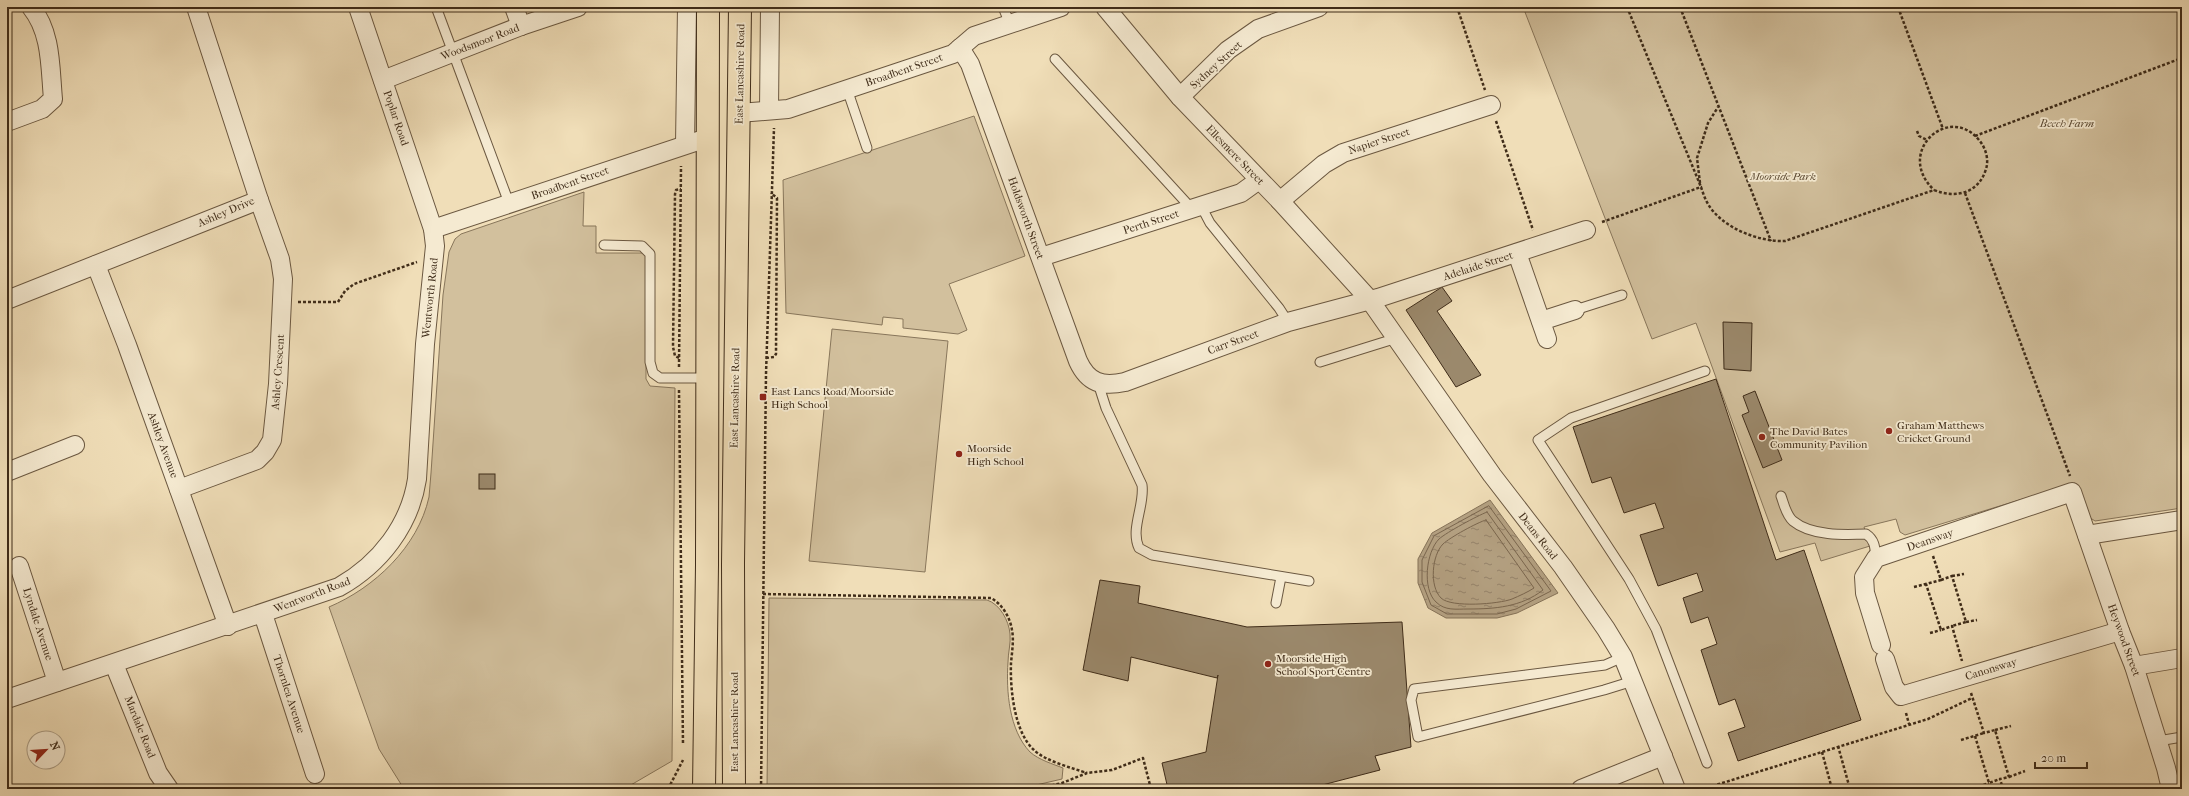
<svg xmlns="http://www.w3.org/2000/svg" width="2189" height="796" font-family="'IM FELL French Canon',serif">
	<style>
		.park { fill: #d2c09d; stroke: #88765b }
		.water { fill: url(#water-ripples); stroke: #857258 }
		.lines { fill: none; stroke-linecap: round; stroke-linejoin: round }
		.shore { stroke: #7a664e; stroke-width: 1 }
		.building { fill: #9b896c; stroke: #3f2c19 }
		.service-casing { stroke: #6b5841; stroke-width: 11 }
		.minor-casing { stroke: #6b5841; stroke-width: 20 }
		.trunk-casing { stroke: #3f2c19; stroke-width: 24 }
		.path { stroke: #3f2c19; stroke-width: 2.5; stroke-dasharray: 3 2; stroke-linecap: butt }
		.service { stroke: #f5ead1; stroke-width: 9 }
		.minor { stroke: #f5ead1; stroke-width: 18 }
		.trunk { stroke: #f0deb8; stroke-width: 22 }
		.poi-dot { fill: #8f2418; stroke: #f5ead1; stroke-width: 1.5 }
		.labels { text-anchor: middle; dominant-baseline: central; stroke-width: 3.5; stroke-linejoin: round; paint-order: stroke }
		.street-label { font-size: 11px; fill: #3f2c19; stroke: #f5ead1 }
		.park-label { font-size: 11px; font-style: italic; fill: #5c4a33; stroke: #f5ead1 }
		.poi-label { font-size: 11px; fill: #3f2c19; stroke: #f5ead1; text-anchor: start }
	</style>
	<defs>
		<pattern id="water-ripples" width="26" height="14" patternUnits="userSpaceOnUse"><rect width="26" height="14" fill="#b4a182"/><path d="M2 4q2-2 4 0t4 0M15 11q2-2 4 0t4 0" fill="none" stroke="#94836a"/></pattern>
	</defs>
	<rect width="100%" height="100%" fill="#f0deb8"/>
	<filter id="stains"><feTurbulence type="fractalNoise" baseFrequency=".005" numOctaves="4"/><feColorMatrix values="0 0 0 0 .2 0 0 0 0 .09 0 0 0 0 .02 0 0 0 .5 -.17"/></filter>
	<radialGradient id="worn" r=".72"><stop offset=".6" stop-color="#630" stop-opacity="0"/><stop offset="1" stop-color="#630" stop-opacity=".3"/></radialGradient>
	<g class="park">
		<path d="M1523,7h659v501l-87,13c-13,-6 -14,-26 -20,-38l-170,52 -5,-3 -4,-13 -32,8 6,19 -49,15 -6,-18 -35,9 -84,-229 -44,16z"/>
		<path d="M974,116l51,140 -76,28 18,46 -9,4 -55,-6v-9l-20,-2 -1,8 -96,-12 -3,-133z"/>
		<path d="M584,192l-1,34h13v27h46l4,4v122l4,7 25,2 -3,373 -48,28h-220l-25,-40 -50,-142c45,-19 89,-60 100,-110 1,-8 1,-16 2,-24l12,-178 6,-43 6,-13 6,-5z"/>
		<path d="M832,329l116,12 -23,231 -116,-11z"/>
		<path d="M769,598l218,2c13,4 22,21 23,34 1,9 -2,19 -2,28 -2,29 1,68 22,90 9,8 23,12 33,16l-1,11 -43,10h-252z"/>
	</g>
	<path class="water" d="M1490,500l68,93 -41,20 -20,5h-51l-18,-10 -10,-25v-24l14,-26z"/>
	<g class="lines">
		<g class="shore">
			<path d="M1489,506l62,85 -35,18 -19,5h-50l-16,-9 -9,-23v-22l12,-24z"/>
			<path d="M1487,512l56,78c-22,17 -48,19 -75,19 -12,0 -23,2 -32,-7 -14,-13 -10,-50 3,-63 8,-7 38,-23 48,-27z"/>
			<path d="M1486,520l48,68c-6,4 -15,8 -22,11 -13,5 -61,9 -71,-1 -12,-12 -9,-43 2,-54 6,-6 35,-22 43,-24z"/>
		</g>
	</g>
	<g class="building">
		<path d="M1442,287l10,14 -15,10 44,64 -25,12 -50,-77z"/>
		<path d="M1723,322l29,1 -1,48 -27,-2z"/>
		<path d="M1716,379l60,181 28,-10 57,170 -123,41 -10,-28 17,-6 -10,-28 -16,6 -18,-55 16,-6 -9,-27 -17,6 -8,-25 20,-7 -6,-18 -39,13 -18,-51 24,-7 -9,-25 -31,10 -13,-36 -19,6 -19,-56z"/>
		<path d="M1755,391l27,69 -19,8 -21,-53 7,-3 -6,-16z"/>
		<rect x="479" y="474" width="16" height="15"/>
		<path d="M1100,580l40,6 -2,17 109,24 155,-5 9,125 -36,9 5,14 -73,19h-139l-6,-26 44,-11 12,-77 -1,3 -86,-21 -3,24 -45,-11z"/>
	</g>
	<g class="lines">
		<defs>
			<g id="service">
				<path d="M436,7l73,196"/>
				<path d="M1003,7l7,17"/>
				<path d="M1055,59l137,150"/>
				<path d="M847,89l20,59"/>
				<path d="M1201,206l9,17 69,85 9,14"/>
				<path d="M604,245l38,1 8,8v108l3,11 7,5h47"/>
				<path d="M1575,310l47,-15"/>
				<path d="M1320,362l77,-24"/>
				<path d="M1705,371l-134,47 -33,22 91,139 27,50 51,134"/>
				<path d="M1098,383l8,25 36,77c3,20 -12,44 -3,63l13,7 157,26"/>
				<path d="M1781,496c3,8 5,19 12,25 18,15 51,14 73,13 9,6 9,14 10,24"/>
				<path d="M1276,603l5,-26"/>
				<path d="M1623,657l-18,8 -191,24 -3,11 7,37 186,-47 29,-9"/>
				<path d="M2158,741l24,-4"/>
			</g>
			<g id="minor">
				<path d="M514,7l7,19"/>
				<path d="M1105,7l75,90 100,104 89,98 123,176 71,92 43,62 17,28 53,132"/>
				<path d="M960,48l10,16 108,297c10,22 24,26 47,21l163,-60 90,-24 208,-68"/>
				<path d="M383,80l138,-54 57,-19"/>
				<path d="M1180,97l48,-47 30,-21 61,-22"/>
				<path d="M769,110l1,-103"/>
				<path d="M739,113l49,-4 165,-55 21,-18 87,-29"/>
				<path d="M7,122l35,-13 11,-10c-3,-31 -1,-66 -22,-92"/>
				<path d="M685,144l2,-137"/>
				<path d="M1280,201l44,-37 19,-11 148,-48"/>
				<path d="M433,229l274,-91"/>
				<path d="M1517,253l30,86"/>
				<path d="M1041,257l200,-64 18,-13"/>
				<path d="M96,265l31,80 101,281"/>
				<path d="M7,300l252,-100 -63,-193"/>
				<path d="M1541,321l34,-11"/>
				<path d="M7,472l68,-27"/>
				<path d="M179,489l78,-29 8,-8 7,-12 6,-56 5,-105 -3,-20 -21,-59"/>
				<path d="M2087,535l95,-15"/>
				<path d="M19,566l38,116"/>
				<path d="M263,614l52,160"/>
				<path d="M1881,645l-16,-52 -1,-16 12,-19 196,-66 48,139 14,35 32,102 5,21"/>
				<path d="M1885,659l9,28 7,9 219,-65"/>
				<path d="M114,664l44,109 11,16"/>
				<path d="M2134,666l48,-8"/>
				<path d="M7,699l332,-112c41,-23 71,-62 78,-108l8,-135 10,-98 -2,-17 -75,-222"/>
				<path d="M1581,789l82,-33"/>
			</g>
			<g id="trunk">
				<path d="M704,789l3,-224 1,-558"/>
				<path d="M734,789l-1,-225 7,-557"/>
			</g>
		</defs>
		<use href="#service" class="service-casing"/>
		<use href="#minor" class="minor-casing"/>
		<use href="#trunk" class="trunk-casing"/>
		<g class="path">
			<path d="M1457,7l28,83"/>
			<path d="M1627,7l74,180"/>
			<path d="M1680,7l91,234"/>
			<path d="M1898,7l45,122"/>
			<path d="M1496,121l37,109"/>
			<path d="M1917,131l2,5 8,4"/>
			<path d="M1975,136l207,-78"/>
			<path d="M1700,183l-3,-25 11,-35 10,-16"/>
			<path d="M1965,193l105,283"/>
			<path d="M1602,222l99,-35c2,6 4,12 7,17 14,24 51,38 77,37l149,-51c22,9 45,3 52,-21 3,-9 0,-21 -7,-29 -30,-37 -85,12 -45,50"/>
			<path d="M298,302h40l7,-11 9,-7 63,-22"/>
			<path d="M679,358l-4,-2 -2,-9 2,-153 1,-4 5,-1"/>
			<path d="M766,358l8,-1 2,-3 1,-156 -6,-5"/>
			<path d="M679,367l2,-201"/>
			<path d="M679,390l4,355"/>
			<path d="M1933,556l8,24 -15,4 15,46 11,-4 10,35"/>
			<path d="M1952,576l12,-2"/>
			<path d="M1941,580l11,-4 14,46 -14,4"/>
			<path d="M1914,587l12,-3"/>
			<path d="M763,594l228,4c11,6 19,19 21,32 2,10 0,22 -1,33 -1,25 3,69 23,87 11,11 38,18 53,23"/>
			<path d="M1966,622l11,-2"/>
			<path d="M1930,633l11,-3"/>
			<path d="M1971,693l13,40 11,-3 14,47 -9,2 3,10"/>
			<path d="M1906,713l3,11"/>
			<path d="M1995,730l16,-4"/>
			<path d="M1975,736l14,47 11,-4"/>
			<path d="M1961,740l23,-7"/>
			<path d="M1838,746l12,43"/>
			<path d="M1822,752l10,37"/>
			<path d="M2009,777l16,-6"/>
			<path d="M1974,788l15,-5"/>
			<path d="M668,789l15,-29"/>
			<path d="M761,789l5,-415 8,-246"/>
			<path d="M1037,789l25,-6 25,-10 25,-3 31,-12 8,31"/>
			<path d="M1703,789l225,-70 44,-21"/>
		</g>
		<use href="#service" class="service"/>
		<use href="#minor" class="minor"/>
		<use href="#trunk" class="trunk"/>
	</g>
	<g class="poi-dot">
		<rect x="759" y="393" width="8" height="8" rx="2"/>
		<circle cx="1889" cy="431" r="4"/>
		<circle cx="1762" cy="437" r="4"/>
		<circle cx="959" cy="454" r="4"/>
		<circle cx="1268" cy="664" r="4"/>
	</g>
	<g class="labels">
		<g class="street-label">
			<text transform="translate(480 42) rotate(-21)">Woodsmoor Road</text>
			<text transform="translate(1216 65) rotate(-42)">Sydney Street</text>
			<text transform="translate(904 70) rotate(-19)">Broadbent Street</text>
			<text transform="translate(740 74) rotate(-89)">East Lancashire Road</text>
			<text transform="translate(396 118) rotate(71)">Poplar Road</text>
			<text transform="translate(1379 141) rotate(-18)">Napier Street</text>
			<text transform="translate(1235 155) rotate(46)">Ellesmere Street</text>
			<text transform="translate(570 183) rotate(-19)">Broadbent Street</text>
			<text transform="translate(226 212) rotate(-23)">Ashley Drive</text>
			<text transform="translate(1026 218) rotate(70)">Holdsworth Street</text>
			<text transform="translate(1151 222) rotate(-18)">Perth Street</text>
			<text transform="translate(1478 266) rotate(-18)">Adelaide Street</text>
			<text transform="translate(430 298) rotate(-84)">Wentworth Road</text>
			<text transform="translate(1233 342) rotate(-20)">Carr Street</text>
			<text transform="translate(278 372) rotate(-86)">Ashley Crescent</text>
			<text transform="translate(735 398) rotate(-89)">East Lancashire Road</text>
			<text transform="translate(163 445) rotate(70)">Ashley Avenue</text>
			<text transform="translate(1538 536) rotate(52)">Deans Road</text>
			<text transform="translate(1930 540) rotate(-19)">Deansway</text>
			<text transform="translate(312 595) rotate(-21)">Wentworth Road</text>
			<text transform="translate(38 624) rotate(72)">Lyndale Avenue</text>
			<text transform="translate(2124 640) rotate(70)">Heywood Street</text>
			<text transform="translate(1991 669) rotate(-17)">Canonsway</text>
			<text transform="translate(289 694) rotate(72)">Thornlea Avenue</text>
			<text transform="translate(734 722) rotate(-90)">East Lancashire Road</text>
			<text transform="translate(140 727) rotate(68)">Mardale Road</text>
		</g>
		<g class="park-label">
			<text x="2067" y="123">Beech Farm</text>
			<text x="1783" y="176">Moorside Park</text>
		</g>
		<g class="poi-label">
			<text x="771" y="391">East Lancs Road/Moorside<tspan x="771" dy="13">High School</tspan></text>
			<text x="1897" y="425">Graham Matthews<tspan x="1897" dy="13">Cricket Ground</tspan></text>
			<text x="1770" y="431">The David Bates<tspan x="1770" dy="13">Community Pavilion</tspan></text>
			<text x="967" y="448">Moorside<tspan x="967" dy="13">High School</tspan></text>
			<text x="1276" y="658">Moorside High<tspan x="1276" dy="13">School Sport Centre</tspan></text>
		</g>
	</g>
	<rect width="2189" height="796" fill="none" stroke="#f0deb8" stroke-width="24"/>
	<rect x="8" y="8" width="2173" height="780" fill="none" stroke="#3f2c19" stroke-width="2"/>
	<rect x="12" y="12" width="2165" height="772" fill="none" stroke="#3f2c19"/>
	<g transform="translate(46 750) rotate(65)"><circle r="19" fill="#f5ead1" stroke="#ac9e87"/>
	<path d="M0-3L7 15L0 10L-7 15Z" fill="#8f2418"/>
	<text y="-6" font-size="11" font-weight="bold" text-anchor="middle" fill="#3f2c19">N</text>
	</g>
	<path d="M2035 762v6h52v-6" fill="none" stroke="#3f2c19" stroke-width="2"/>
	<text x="2041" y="762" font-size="12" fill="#3f2c19" stroke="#f5ead1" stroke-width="3" paint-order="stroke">20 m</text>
	<rect width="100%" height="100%" filter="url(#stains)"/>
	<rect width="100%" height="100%" fill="url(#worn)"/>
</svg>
